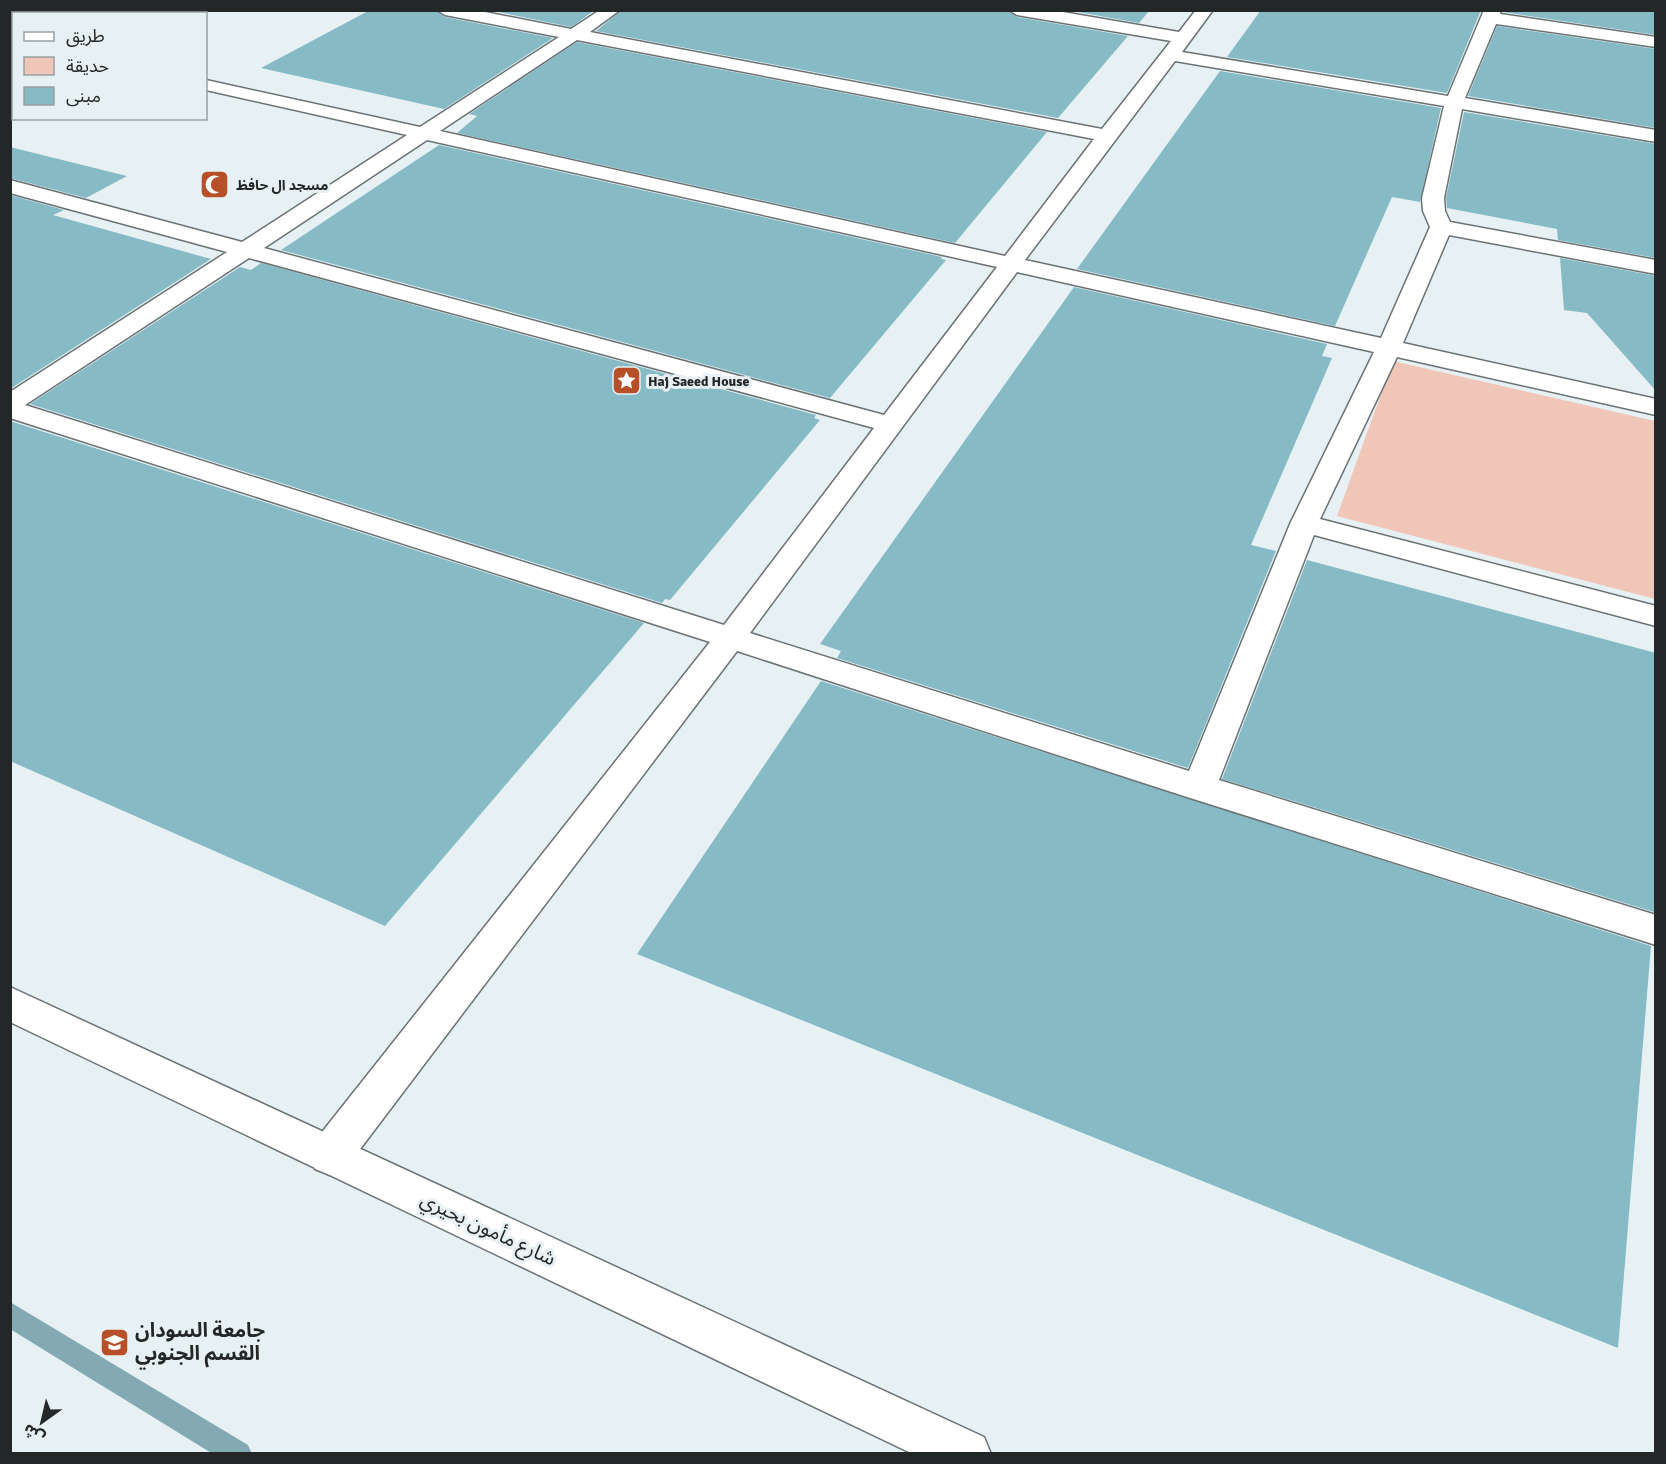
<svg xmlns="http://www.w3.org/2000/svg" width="1666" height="1464" font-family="Signika,'Noto Sans Arabic',sans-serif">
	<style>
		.green { fill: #efc6b7 }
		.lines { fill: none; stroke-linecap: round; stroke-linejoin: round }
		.stream { fill: #83aab3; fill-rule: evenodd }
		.building { fill: #86bbc6 }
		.minor-casing { stroke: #6a7274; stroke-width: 3 }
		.tertiary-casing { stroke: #6a7274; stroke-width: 3 }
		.minor { fill: #fff; fill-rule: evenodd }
		.tertiary { fill: #fff; fill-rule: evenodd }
		.labels { text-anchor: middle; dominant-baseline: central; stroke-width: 6; stroke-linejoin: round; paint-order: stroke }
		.far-poi-label { font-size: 14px; font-weight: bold; fill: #242728; stroke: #e7f1f3; text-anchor: start }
		.near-street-label { font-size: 20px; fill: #242728; stroke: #e7f1f3 }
		.near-poi-label { font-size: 20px; font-weight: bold; fill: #242728; stroke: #e7f1f3; text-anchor: start }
	</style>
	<rect width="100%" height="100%" fill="#e7f1f3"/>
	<path class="green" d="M1393,361l262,60v178l-318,-83z"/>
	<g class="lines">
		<path class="stream" d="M10,1302l238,143 4,9h-39l-203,-125z"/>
	</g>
	<g class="building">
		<path d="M370,10h65l10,7 108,21 -109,71 -183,-41z"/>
		<path d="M489,10h106l-24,17z"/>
		<path d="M622,10h385l10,7 111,19 -70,82 -462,-87z"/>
		<path d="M1067,10h83l-11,13z"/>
		<path d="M1261,10h220l-34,83 -220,-36z"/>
		<path d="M1503,10h153v25l-153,-23z"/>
		<path d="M1497,26l159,23v79l-188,-32z"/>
		<path d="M577,42l470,90 -92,111 -498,-110 20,-17 -8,-2z"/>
		<path d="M1220,71l221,37 -21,94 -28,-5 -57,129 -258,-57z"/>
		<path d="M1464,112l192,32v114l-98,-18 -1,-11 -110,-21 -1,-10z"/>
		<path d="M439,145l503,112 -1,2 5,1 -116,138 -549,-148z"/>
		<path d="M10,147l117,29 -41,22 -76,-20z"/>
		<path d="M10,195l54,15 -11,5 158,44 -201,130z"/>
		<path d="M1560,258l96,18v115l-69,-78 -23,-3z"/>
		<path d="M261,263l555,152 -2,3 6,2 -150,180 -5,-1 -3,4 -632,-199 210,-137 11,3z"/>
		<path d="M1074,287l253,57 -5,12 10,2 -81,187 25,6 -88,217 -351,-110 4,-7 -21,-7z"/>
		<path d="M10,421l634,202 -259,303 -375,-165z"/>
		<path d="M1307,560l349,93 -2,259 -432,-133z"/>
		<path d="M821,681l830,265 -33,402 -981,-394z"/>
	</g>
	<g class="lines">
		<defs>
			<g id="minor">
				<path d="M85,10h21l-2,4h-21z"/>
				<path d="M437,10h38l96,19 29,-19h20l-30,22 512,97 69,-88 -154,-26 -8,-5h42l128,22 17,-22h17l-31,42 266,44 36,-86h17l-1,4 156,23v10l-160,-23 -31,74 191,32v12l-194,-33 -18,89 1,13 5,11 206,38v14l-207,-39 -46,108 253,56v16l-259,-58 -77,162 336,87v20l-342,-91 -95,245 437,135v30l-469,-148 -450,-146 -392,518 -15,6 -15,-6 -6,-14 6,-14 395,-499 -700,-224v-26l217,-140 -217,-59v-13l232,62 165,-107 -201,-45v-10l214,47 139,-90 -114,-22zM577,40l517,99 -89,117 -565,-125zM1175,61l269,45 -22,92 1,13 7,16 -49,111 -356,-78zM427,140l570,127 -113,148 -620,-167zM249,258l625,170 -150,197 -699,-220zM1017,272l357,80 -84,172 -101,247 -439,-138z"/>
				<rect x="10" y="44" width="4" height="11"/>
			</g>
			<path id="tertiary" d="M10,987l974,450 7,17h-78l-903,-432z"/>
		</defs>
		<use href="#minor" class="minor-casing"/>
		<use href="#tertiary" class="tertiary-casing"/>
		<use href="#minor" class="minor"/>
		<use href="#tertiary" class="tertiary"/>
	</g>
	<defs>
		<symbol id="mosque-square" viewBox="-11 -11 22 22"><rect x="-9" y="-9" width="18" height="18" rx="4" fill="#b75029" stroke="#e7f1f3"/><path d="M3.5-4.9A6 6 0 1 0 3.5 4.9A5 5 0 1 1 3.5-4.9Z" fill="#fff"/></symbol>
		<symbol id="sight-square" viewBox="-11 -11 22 22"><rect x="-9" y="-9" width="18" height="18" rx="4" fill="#b75029" stroke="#e7f1f3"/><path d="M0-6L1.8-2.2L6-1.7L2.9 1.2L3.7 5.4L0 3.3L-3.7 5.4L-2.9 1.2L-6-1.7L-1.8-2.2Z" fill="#fff"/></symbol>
		<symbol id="university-square" viewBox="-11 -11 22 22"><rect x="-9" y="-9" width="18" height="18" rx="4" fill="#b75029" stroke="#e7f1f3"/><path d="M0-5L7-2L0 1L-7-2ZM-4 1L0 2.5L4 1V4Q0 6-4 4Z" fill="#fff"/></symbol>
	</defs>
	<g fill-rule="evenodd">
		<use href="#mosque-square" x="198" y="168" width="33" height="33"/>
		<use href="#sight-square" x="610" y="364" width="33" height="33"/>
		<use href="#university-square" x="98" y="1326" width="33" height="33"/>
	</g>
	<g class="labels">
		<g class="far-poi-label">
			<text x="236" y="185">مسجد ال حافظ</text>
			<text x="648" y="381">Haj Saeed House</text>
		</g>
		<g class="near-street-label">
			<text transform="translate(488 1229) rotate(25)">شارع مأمون بحيري</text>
		</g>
		<g class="near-poi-label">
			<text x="135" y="1330">جامعة السودان<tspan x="135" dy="23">القسم الجنوبي</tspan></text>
		</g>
	</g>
	<rect width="1666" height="1464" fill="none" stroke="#242728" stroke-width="24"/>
	<rect x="12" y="12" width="195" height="108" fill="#e7f1f3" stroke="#99a0a2" stroke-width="1.5"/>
	<rect x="24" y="32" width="30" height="9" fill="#ffffff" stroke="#99a0a2" stroke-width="1.5"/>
	<text x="66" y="42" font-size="18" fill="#242728">طريق</text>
	<rect x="24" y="57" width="30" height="18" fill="#efc6b7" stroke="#99a0a2" stroke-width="1.5"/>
	<text x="66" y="72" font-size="18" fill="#242728">حديقة</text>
	<rect x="24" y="87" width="30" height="18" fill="#86bbc6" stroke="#99a0a2" stroke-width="1.5"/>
	<text x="66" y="102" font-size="18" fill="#242728">مبنى</text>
	<g transform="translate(42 1422) rotate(214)" stroke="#e7f1f3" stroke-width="4.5" paint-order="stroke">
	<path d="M0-4.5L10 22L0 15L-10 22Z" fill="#242728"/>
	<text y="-9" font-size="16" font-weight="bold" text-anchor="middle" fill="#242728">ش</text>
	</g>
</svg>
